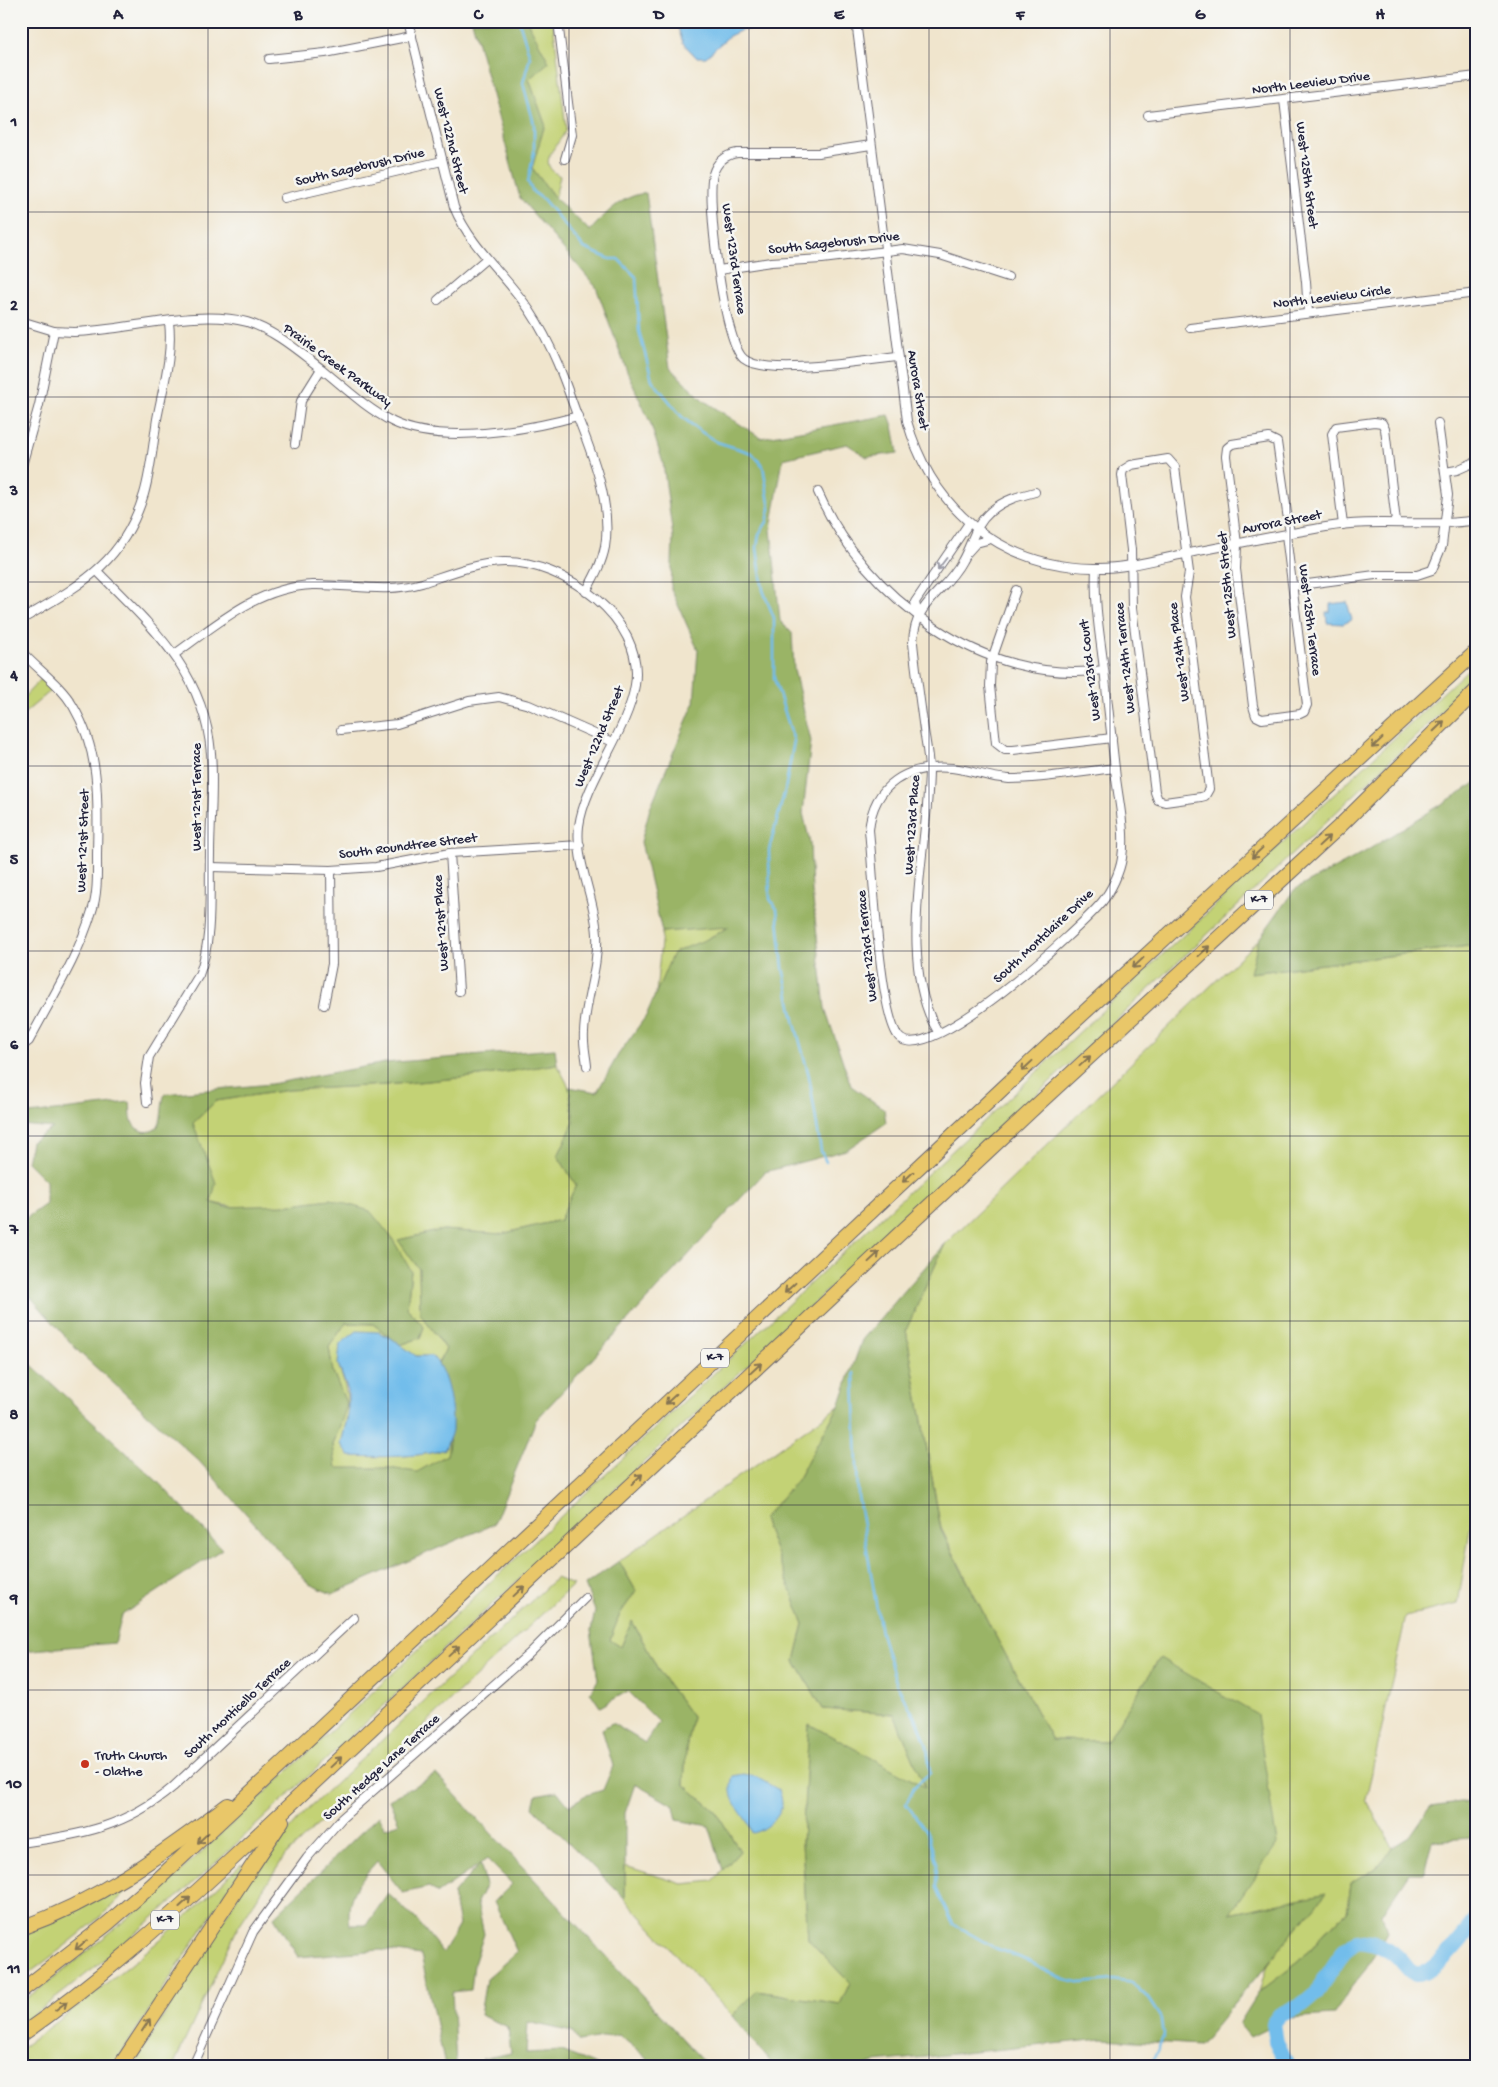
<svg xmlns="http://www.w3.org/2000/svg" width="1498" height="2087" font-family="'Gochi Hand',sans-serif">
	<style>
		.green { fill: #c3d274; stroke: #727a58 }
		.forest { fill: #9ab466; stroke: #5e6b50 }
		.water { fill: #72bdeb; stroke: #4a7093 }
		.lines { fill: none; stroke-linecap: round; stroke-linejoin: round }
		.stream { stroke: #72bdeb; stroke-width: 2.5 }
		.river { stroke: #72bdeb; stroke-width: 16 }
		.street-casing { stroke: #6a666e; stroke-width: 10 }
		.highway-casing { stroke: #6a666e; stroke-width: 16 }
		.street { stroke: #fff; stroke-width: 8 }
		.highway { stroke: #e9c769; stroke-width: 14 }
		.oneway { stroke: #9c9ca7 }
		.oneway2 { stroke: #867452 }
		.grid { fill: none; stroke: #22223b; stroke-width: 1; stroke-opacity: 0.55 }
		.poi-dot { fill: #c8321e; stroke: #f6f6f2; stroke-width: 2 }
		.labels { text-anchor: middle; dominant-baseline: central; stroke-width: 5; stroke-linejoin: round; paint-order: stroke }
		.shield { fill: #f6f6f2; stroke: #626272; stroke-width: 1 }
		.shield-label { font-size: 12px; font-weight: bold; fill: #22223b }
		.street-label { font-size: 14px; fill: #22223b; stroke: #f6f6f2 }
		.poi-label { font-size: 14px; fill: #22223b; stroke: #f6f6f2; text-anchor: start }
		.neatline { fill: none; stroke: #22223b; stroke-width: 2 }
		.grid-label { font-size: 16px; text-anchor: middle; font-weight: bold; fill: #22223b }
	</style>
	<rect width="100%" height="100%" fill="#f6f6f2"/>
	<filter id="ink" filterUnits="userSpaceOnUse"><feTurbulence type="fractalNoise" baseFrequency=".02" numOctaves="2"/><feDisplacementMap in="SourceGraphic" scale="10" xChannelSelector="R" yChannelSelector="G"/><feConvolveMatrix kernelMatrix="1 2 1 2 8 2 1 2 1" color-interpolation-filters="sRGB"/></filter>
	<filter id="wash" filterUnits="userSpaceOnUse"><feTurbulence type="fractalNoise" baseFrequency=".0096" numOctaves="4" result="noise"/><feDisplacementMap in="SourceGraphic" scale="20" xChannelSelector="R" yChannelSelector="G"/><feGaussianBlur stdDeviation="1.12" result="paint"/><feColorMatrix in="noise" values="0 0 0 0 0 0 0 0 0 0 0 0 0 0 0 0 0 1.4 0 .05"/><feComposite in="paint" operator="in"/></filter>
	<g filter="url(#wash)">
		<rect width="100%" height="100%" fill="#f0e5cd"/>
		<g class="green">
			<path d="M527,21h26l13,108c-6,17 -33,33 -6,47l-5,22 -23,-30 13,-44 -16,-45v-54z"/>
			<path d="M1477,661v17l-252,240 -1004,940c-65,58 -129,115 -200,166v-22l32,-23 98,-80z"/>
			<path d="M41,679l12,10 -32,27v-16z"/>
			<path d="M730,926l-23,13 -51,54 6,-61z"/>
			<path d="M1259,939l-8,34 226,-28v541l-19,118 -52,12 -40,184 26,47 -11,17 -30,20 -4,29 -22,18 -25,30 -41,31 8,-28 58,-70 -96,20 -69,-256 -53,83 -55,-1 -63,-116 -48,-96 -35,-198 39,-86z"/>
			<path d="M557,1064l12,23 5,35 -16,34 18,29 -16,35 -59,14 -58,-4 -44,10 20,29 1,44 26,36 -8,14 -7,-7h-15l-16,-11 20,-7 4,-11 -17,-19 4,-37 -81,-72c-36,5 -85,14 -120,3l-17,-79 23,-22 72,-11 98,-5 94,-9z"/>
			<path d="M346,1323l27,1 18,14 -13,-6 -40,32c12,35 12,45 3,80l8,12c26,1 73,2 96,-7l7,-17 -5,23 -30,18 -29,-5 -52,1 -3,-24 13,-40 -13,-33 -4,-25z"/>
			<path d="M839,1406l-42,74 -34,39 41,105 -9,37 28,48 71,5 32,74 -117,-63 -7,118 6,96 42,44 -10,21 -83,-13 -25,25 -107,-117v-33l58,18 30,-3 27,-30 -23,-38 -33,-29 2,-35 6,-32 -32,-44 -28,-52 -11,26 -12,-7 11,-26 16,-23 -17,-30z"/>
			<path d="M556,1578l17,7 -288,271 -47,71 -65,139h-40l121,-196 51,-58z"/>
			<path d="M241,1864l2,2 -130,200h-92v-18c78,-55 153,-116 220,-184z"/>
			<path d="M134,1879c-8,22 -89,83 -113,100v-45z"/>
		</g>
		<g class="forest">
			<path d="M472,21h55l22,41 -20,17 16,45 -13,44 23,30 35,33c16,-18 31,-35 56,-38l24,175 33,32 58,38 128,-23 4,11 5,27 -31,4 -20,-13 -64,15 -12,70 9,92 12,12 2,37 17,71 -8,72 7,30 2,48 13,117 26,78 33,23 2,14 -40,27 -81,22 -229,248 -42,104 -162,70 -23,-10 -110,-123 -120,-109 -52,-59 -6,-3v-78l4,7 21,-15v-23l-19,-19 4,-20 22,-14 -32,-3v-10l109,-13c1,6 0,14 2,19 3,12 22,15 27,3 4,-9 2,-21 6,-30l106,-10 114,-21 170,-14 2,15 -77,12 -94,9 -97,5 -73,11 -23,22 23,60 -5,19 14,5 59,-2 46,-6 40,12 22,27 19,33 -4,37 17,19 -4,11 -20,7 -27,-21 -27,-1 -17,24 4,25 14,33 -14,40 3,23h52l29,4 30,-17c7,-35 2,-59 -9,-92l8,-14 -26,-36 -1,-44 -21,-29 45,-10 58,4 59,-14 16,-35 -18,-29 16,-34 -5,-35 28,5 21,-37 28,-39 27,-63 34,-14 22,-12 -67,5 -21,-90 9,-34 44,-105 4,-53 -27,-61 2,-52 -10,-74 -13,-41 -22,-48 -32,-87 -76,-89z"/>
			<path d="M1477,780v165l-227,28 9,-34 35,-49 69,-37 111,-69z"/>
			<path d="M945,1244l-39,86 35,200 48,94 63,116 55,1 53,-83 97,57 20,129 -48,70 97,-21 -126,152 -97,-6 -228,23 -13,4h-88l-42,-50 25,-25 83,13 10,-21 -42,-44 -6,-96 7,-119 116,63 -31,-73 -71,-5 -28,-48 9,-37 -41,-105 34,-39 42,-74 23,-66z"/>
			<path d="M21,1355l139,129 62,65 -100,66 -7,28 -94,8z"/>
			<path d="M619,1561l17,30 -16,23 -10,26 11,7 11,-26 28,52 32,44 -6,32 -2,35 33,29 23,38 -17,19 -14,-44 -32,-6 -3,-14 -39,-22 -10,29v86l-92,-92 3,-12 21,-4 12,15 15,-10 19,-6 10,-24 -11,-37 10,-6 33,20 14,-21 -31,-31 -28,16 -10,-15 8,-12 -7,-49 4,-20 -10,-26z"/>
			<path d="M436,1774l272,292h-60l-2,-9 -27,-22 -40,7 -7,-10 -44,-10 -2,31 35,-2 38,15h-105l-12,-7 29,-6 -3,-26 -28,-12 6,-36 31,-27 -23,-50 18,-18 -25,-25 -49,34 -9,-6 -26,6 -26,-32c-18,21 -32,35 -27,64h16l22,-31 28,25 27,34 16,-28 -6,-31 27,-30 6,21 -9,17 7,32 -10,30 -3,26 -19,2 4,72 -11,2 -24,-111 -41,-5 -82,7 -24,-40 104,-101 7,12 14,-5 -10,-23z"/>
			<path d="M1460,1802l17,1v24l-7,11 -38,3 -8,32h-15l-27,41 5,18 -21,37 -17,21 -15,25 -45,3 -39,19 -11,-13 20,-32 41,-31 25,-30 22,-18 4,-29 30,-20 11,-17 18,-11 21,-30z"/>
		</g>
		<g class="water">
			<path d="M676,21h96l-14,8 -16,1 -13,6 -23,21h-10l-13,-14z"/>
			<path d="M1347,602l5,18 -9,4 -16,-1 -1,-11h4v-8z"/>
			<path d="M357,1331l21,1 13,6 25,18h16c16,16 21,52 20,74 -1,6 -5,13 -7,19 -23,9 -70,8 -96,7l-8,-12 7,-29v-24l-10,-27 2,-20z"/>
			<path d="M744,1774l12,3 23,13c1,4 3,8 3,12 1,14 -18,30 -30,31 -6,-22 -28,-29 -19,-57z"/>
		</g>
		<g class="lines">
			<g class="stream">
				<path d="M519,21l11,36 -7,26 11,41v28l-6,30 5,10 10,7 41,49 26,11h8l18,18 3,54 13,49 30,37 18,14 17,11 35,11 11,13 7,43 -3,13 -8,12 -2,14 6,42 11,28v60l20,63 -9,49 -16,60 1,49 7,10 6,59 11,52 15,56 12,75 5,11"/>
				<path d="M854,1373l4,123 23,137 16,52 22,39 8,22 3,27 -16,14 -8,17 20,26 11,33 -1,25 17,36 42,24 34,13 32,17 20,5 33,-3 18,3 15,14 15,23 2,15 -14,31"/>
			</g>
			<path class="river" d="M1288,2066l-12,-24 -3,-18 7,-9 23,-11 13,-11 28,-42 13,-10c19,2 31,5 44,20 3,3 7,9 10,11 18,13 55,-40 66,-52"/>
		</g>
	</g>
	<g filter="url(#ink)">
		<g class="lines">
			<defs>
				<g id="street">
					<path d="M408,21l46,186c17,41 52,68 76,104 22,33 35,70 48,107 15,38 34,86 27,129 -3,16 -11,30 -19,45"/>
					<path d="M558,21l14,114 -7,24"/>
					<path d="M856,21l51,400c25,88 94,146 187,147 30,1 61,-8 90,-14 47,-9 94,-19 142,-27 50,-9 101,1 151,-7"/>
					<path d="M269,59l56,-6 87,-17"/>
					<path d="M1284,100l22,182 2,31"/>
					<path d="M1148,115l329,-39"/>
					<path d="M871,145l-53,8h-81c-12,2 -20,8 -24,21 -7,25 11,170 31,185 22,18 124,1 154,-2"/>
					<path d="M284,198l158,-37"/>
					<path d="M719,270l52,-8 51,-3 81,-10 37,6 68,22"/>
					<path d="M438,300l48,-41"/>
					<path d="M21,321l33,10 20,1c53,-1 122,-24 173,-10 29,9 52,30 76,48 22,18 44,39 70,52 47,23 135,8 185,-6"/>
					<path d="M1190,328l287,-35"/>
					<path d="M295,444l6,-43 20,-32"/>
					<path d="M1168,459l7,8 14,105 -4,25 24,192 -4,7 -4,1 -36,5 -7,-2 -3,-8 -23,-184 -1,-58 -9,-75 1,-5 8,-5z"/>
					<path d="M21,469l18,-64 15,-74"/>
					<path d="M1445,472l12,-2 20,-9"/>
					<path d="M818,492c46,105 167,195 286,178"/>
					<path d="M1343,525l-11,-91 4,-7 38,-5 8,1 3,6 11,93"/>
					<path d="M1286,535l21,170 -3,7 -4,2 -38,5 -6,-3 -3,-10 -17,-137 1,-25 -11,-88 1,-8 5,-4 37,-6 8,4 13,92"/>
					<path d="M967,553l9,-10 15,-4"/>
					<path d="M1096,569c-2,33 4,67 8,100 4,36 8,72 12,109 3,25 10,54 6,80 -2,14 -11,33 -20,44 -22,26 -174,167 -203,135 -20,-22 -26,-170 -30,-207 4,-46 40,-66 83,-62 19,2 37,10 57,11 35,0 71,-7 106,-11"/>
					<path d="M97,571c54,55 107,100 114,182 3,33 -1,68 -1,102 -1,39 3,84 -11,120l-50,82 -4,26 2,19"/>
					<path d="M1293,586l82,-11h42l15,-5 10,-24 6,-51 -10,-72"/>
					<path d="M1016,590l-25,72 -1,24 6,57 9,7h8l99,-12"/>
					<path d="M918,616l-3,-14 54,-79"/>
					<path d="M21,620c59,-35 102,-56 123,-126 7,-24 9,-50 13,-75 6,-32 16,-64 12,-97"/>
					<path d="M21,651c17,19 39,33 52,55 28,47 25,96 24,148 0,18 1,40 -5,57 -14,46 -41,88 -63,130l-8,6"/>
					<path d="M175,654c42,-30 83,-67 138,-69 37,-1 72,9 109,-2 27,-9 53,-20 82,-21 59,-1 142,57 131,123 -7,46 -50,96 -56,141 -4,36 16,72 18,108 2,34 -12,65 -13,99 -1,11 2,22 3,33"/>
					<path d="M341,730l56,-6 72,-23 30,-4 30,8 84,37"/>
					<path d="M450,853l9,138"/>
					<path d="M210,867l121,3 45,-3 74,-14 130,-8"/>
					<path d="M324,1005l8,-41 -1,-94"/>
					<path d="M938,1032c-42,-70 -10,-181 -9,-261 0,-13 -3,-28 -5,-41 -4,-29 -8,-58 -11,-87 1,-42 32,-50 49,-82 10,-17 12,-35 28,-49 13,-12 29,-16 45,-20"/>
					<path d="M21,1843c60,-8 105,-16 152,-56l181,-169"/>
					<path d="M193,2066l60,-134 54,-74 35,-40 188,-165 55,-55"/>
				</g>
				<g id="highway">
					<path d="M21,1928c81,-29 139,-73 207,-123"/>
					<path d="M21,1991l86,-67 44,-38 912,-854 414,-381"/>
					<path d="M21,2035c75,-52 142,-112 209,-174l806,-755 304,-280 137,-136"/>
					<path d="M120,2066l162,-245"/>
				</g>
			</defs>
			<use href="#street" class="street-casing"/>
			<use href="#highway" class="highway-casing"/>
			<use href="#street" class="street"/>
			<use href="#highway" class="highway"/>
		</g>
		<defs><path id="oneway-shaft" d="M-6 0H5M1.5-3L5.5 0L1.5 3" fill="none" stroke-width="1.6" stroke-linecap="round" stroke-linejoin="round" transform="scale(1.25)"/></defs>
		<use class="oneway" href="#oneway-shaft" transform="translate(942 564) rotate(127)"/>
		<g class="oneway2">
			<use href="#oneway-shaft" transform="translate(1439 726) rotate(-44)"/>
			<use href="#oneway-shaft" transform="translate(1377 743) rotate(137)"/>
			<use href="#oneway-shaft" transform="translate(1324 841) rotate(-43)"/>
			<use href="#oneway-shaft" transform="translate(1257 853) rotate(137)"/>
			<use href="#oneway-shaft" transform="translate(1204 951) rotate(-43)"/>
			<use href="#oneway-shaft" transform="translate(1138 963) rotate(137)"/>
			<use href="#oneway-shaft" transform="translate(1085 1061) rotate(-43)"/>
			<use href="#oneway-shaft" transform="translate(1027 1066) rotate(137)"/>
			<use href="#oneway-shaft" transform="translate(908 1177) rotate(137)"/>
			<use href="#oneway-shaft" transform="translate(874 1257) rotate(-43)"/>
			<use href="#oneway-shaft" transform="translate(790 1288) rotate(137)"/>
			<use href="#oneway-shaft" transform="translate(756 1368) rotate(-43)"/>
			<use href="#oneway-shaft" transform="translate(671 1399) rotate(137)"/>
			<use href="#oneway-shaft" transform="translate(637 1479) rotate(-43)"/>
			<use href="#oneway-shaft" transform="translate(519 1591) rotate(-43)"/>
			<use href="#oneway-shaft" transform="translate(454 1651) rotate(-43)"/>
			<use href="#oneway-shaft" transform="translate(336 1762) rotate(-43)"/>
			<use href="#oneway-shaft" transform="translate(203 1838) rotate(137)"/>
			<use href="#oneway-shaft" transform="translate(185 1902) rotate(-42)"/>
			<use href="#oneway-shaft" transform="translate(81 1945) rotate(141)"/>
			<use href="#oneway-shaft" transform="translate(61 2006) rotate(-37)"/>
			<use href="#oneway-shaft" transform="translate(146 2025) rotate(-57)"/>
		</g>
	</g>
	<path class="grid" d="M208,21v2045M388,21v2045M569,21v2045M749,21v2045M929,21v2045M1110,21v2045M1290,21v2045M21,212h1456M21,397h1456M21,582h1456M21,766h1456M21,951h1456M21,1136h1456M21,1321h1456M21,1505h1456M21,1690h1456M21,1875h1456"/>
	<circle class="poi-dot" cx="85" cy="1764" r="5"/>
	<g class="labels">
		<g class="shield">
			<rect x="1245" y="890.5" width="28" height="19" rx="4"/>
			<rect x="701" y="1348.5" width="28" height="19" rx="4"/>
			<rect x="151" y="1910.5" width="28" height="19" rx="4"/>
		</g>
		<g class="shield-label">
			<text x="1259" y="900">K-7</text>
			<text x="715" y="1358">K-7</text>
			<text x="165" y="1920">K-7</text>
		</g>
		<g class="street-label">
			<text transform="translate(1311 84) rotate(-7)">North Leeview Drive</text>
			<text transform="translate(450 141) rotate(76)">West 122nd Street</text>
			<text transform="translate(360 168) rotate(-13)">South Sagebrush Drive</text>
			<text transform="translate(1306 175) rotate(83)">West 125th Street</text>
			<text transform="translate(834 244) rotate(-6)">South Sagebrush Drive</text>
			<text transform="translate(733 259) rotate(82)">West 123rd Terrace</text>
			<text transform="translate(1332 298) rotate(-7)">North Leeview Circle</text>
			<text transform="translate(337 366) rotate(36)">Prairie Creek Parkway</text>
			<text transform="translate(917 390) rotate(81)">Aurora Street</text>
			<text transform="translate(1282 523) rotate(-11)">Aurora Street</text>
			<text transform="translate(1228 585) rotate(-95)">West 125th Street</text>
			<text transform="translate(1309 620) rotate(83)">West 125th Terrace</text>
			<text transform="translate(1180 652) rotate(-97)">West 124th Place</text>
			<text transform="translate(1126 658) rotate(-96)">West 124th Terrace</text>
			<text transform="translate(1091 670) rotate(-97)">West 123rd Court</text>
			<text transform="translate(600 737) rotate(-67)">West 122nd Street</text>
			<text transform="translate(197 797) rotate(-90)">West 121st Terrace</text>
			<text transform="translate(913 825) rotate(-86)">West 123rd Place</text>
			<text transform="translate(84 841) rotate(-88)">West 121st Street</text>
			<text transform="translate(408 847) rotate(-7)">South Roundtree Street</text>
			<text transform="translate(442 923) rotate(-94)">West 121st Place</text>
			<text transform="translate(1044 937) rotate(-43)">South Montclaire Drive</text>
			<text transform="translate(868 946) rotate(-96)">West 123rd Terrace</text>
			<text transform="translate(238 1709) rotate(-43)">South Monticello Terrace</text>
			<text transform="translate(382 1768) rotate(-42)">South Hedge Lane Terrace</text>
		</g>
		<g class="poi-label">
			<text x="95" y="1756">Truth Church<tspan x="95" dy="16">- Olathe</tspan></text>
		</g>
	</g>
	<rect width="1498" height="2087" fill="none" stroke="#f6f6f2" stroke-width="55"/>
	<rect x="28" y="28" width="1442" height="2032" class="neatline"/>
	<g class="grid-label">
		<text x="118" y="19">A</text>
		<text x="298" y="19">B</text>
		<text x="478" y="19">C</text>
		<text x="659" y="19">D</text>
		<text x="839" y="19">E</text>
		<text x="1020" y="19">F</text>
		<text x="1200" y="19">G</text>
		<text x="1380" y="19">H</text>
		<text x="14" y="126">1</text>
		<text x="14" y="310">2</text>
		<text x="14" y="495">3</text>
		<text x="14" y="680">4</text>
		<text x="14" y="864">5</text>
		<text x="14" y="1049">6</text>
		<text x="14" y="1234">7</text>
		<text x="14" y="1419">8</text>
		<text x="14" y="1603">9</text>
		<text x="14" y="1788">10</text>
		<text x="14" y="1973">11</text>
	</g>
</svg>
